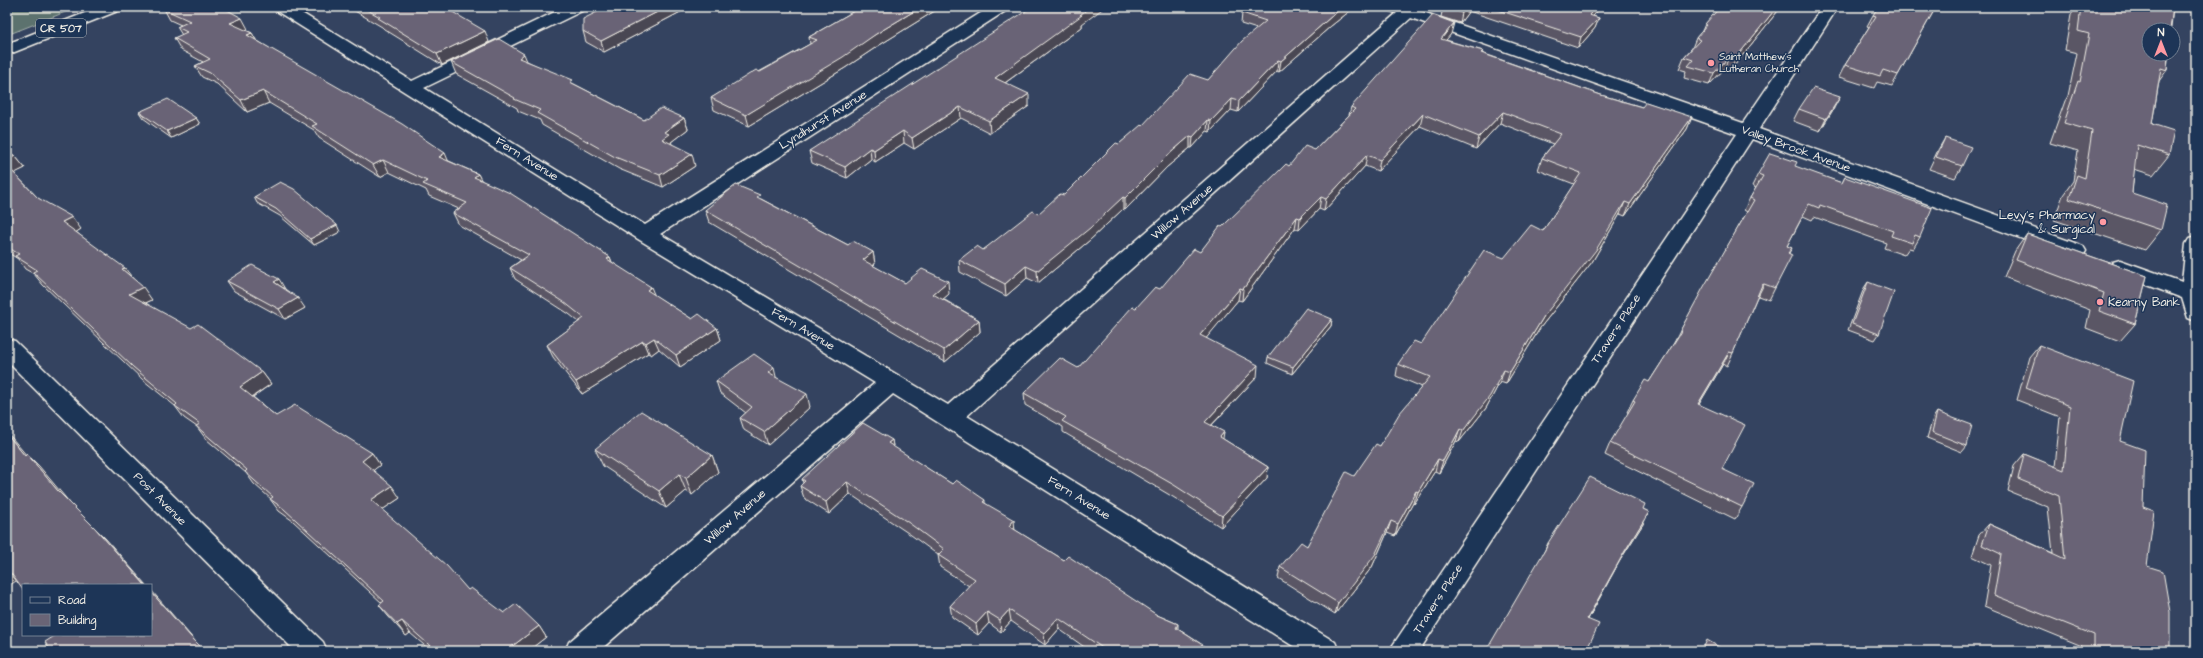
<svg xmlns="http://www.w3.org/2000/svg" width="2203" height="658" font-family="'Architects Daughter',sans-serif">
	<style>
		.green { fill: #5b726e; stroke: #a8b2ab }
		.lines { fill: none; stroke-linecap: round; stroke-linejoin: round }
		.minor-casing { stroke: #f4f1e8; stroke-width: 3 }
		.primary-casing { stroke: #f4f1e8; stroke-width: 3 }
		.minor { fill: #1d3557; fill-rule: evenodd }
		.primary { fill: #1d3557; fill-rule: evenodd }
		.wall { fill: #5a5665; stroke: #f4f1e8 }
		.shaded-wall { fill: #4a4653; stroke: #f4f1e8 }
		.building { fill: #696476; stroke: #f4f1e8 }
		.poi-dot { fill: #ff9aa2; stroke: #1d3557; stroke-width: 1.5 }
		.labels { text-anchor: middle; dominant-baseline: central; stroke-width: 3; stroke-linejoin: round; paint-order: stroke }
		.far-poi-label { font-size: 10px; fill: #f4f1e8; stroke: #1d3557; text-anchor: start }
		.shield { fill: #1d3557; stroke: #b4b9bc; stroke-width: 1 }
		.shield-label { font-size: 11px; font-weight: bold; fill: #f4f1e8 }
		.street-label { font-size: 12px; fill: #f4f1e8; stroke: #1d3557 }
		.poi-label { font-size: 12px; fill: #f4f1e8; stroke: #1d3557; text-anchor: end }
	</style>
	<rect width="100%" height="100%" fill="#344360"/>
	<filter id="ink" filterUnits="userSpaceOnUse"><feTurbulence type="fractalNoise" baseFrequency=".025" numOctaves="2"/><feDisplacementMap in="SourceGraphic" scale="8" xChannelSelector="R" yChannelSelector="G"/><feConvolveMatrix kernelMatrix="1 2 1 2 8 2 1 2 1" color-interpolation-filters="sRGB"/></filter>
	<g filter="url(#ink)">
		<path class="green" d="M7,7h71l-71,28z"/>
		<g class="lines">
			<defs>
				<g id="minor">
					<path d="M273,7h19l120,74 153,-74h21l-2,3 -160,78 221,137 345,-218h19l-2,3 -347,224 288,171 449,-392 -9,-3 -2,-3h36l-2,4 323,112 79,-116h16l-79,122 324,117 3,5 -3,5 -7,2 -7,-2 -317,-117 -333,512h-30l348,-517 -326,-116 -444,398 368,226 4,9h-38l-408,-257 -294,257h-34l4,-9 306,-259 -237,-144 -363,-229z"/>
					<path d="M2196,237v84l-8,-3 -6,-20 -69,-26 -3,-5 3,-5 7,-2 62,22 4,-38 3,-5z"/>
					<path d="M7,339l8,2 308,301 4,9h-32l-288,-290z"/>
				</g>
				<path id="primary" d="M100,7h22l-2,3 -113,45v-11z"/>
			</defs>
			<use href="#minor" class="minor-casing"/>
			<use href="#primary" class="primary-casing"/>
			<use href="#minor" class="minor"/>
			<use href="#primary" class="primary"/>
		</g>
		<g class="wall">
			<path d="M162,7h60l26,22 -2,1 6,3 4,7 193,121 29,13 3,6 129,77 2,5 42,33 38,24 25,9 4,12 -41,27 -21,-18 -8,6 -3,-2 -66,41 -29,-37 -6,-12 32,-23 -10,-8 -54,-35 -5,-11 11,-8 -62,-35 -6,-12 6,-4 -30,-13 -3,-6 -37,-18 -9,5 -61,-39 -5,-8 -45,-27 -22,9 -30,-28 -15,-7 -7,-11 8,-4 -22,-12 -7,-12 8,-3 -5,-8 4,-2 -11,-5 -6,-11z"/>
			<path d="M348,7h96l45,35 -47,23 -58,-36 -2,-2z"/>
			<path d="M607,7h83l-86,45 -18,-10 -3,-11z"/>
			<path d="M861,7h80l-63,39 -33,22 -96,58 -35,-16 -3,-12 99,-54 -1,-7z"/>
			<path d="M1239,7h116l-24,19 -52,46 -2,-1 -39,41 -7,-2 -21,22 -3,-1 -15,17h-2l-23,19 -42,43 -2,-1 -33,31 -52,43 -11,-5 -21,18 -46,-24 -1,-12 24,-10 55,-36 26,-19 55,-51 23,-18 66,-46 49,-51 -16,-5 1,-11 3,-3z"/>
			<path d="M1443,7h156l-1,3 -5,6 6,2 -4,10 -17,20 -109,-37 -9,12 -19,-6z"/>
			<path d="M1718,7h63l-51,64 -6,-2 -15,16 -25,-7 2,-7 -7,-2 5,-12 8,-9 4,-10 6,-7 3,-7 14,-15 -1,-1z"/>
			<path d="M1936,7l-44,79 -15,-4 -3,6 -35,-11 6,-12 24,-38 -2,-1 6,-11z"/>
			<path d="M2076,7h97l-6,63 -8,11 -7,43 17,31 -16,20 -19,-6 -2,24 29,37 -16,20 -91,-30 9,-25 10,-14 5,-30 -28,-8 15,-42 3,-5 9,-43 -12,-3 6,-35z"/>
			<path d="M1082,24v3l-77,56 24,23 -39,27 -29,-15 -47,31 -10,-6 -29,19 -4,-3 -24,19 -35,-15 -3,-12z"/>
			<path d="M1451,34l-5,6 37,11 -1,2 119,42 41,12 50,10 -5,12 -62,87 -5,-2 -28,48 -52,66 -34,56 -6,-2 -14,26 -27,34 -3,-1 -17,32 -4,-2 -21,33 -1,-1 -18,33 -8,-3 -15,34 -37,47 -57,-36 2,-11 27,-21 47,-70 26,-30 42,-59 -26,-11 2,-12 23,-20 83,-86 39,-27 31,-47 -36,-14 4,-12 11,-14 -53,-21 -24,26 -56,-23 -42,45 -13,-5 -41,45 -5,-2 -20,21 -4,-2 -53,73 -4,-1 -32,38 51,39 -46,49 12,13 45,28 -1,11 -46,49 -48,-30 -110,-65v-5l-38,-22 -1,-12 54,-25 58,-60 24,-19 40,-37 22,-25 67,-61 26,-16 34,-35 2,-8z"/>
			<path d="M527,61l47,23 70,36 40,-2 4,11 -17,13 1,2 23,22 -32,21 -44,-18 -77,-44 -2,-5 -22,-9 -1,-3 -61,-34 -5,-12z"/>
			<path d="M1834,108l-14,23 -27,-10 6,-12z"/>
			<path d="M139,112l57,6 4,6 -29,14 -28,-20z"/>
			<path d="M1945,138l17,28 -7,12 -26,-9 9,-19z"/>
			<path d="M7,151l8,5 10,12 -11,5 24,25 43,31 -5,3 55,45 21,23 -7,3 117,69 9,12 -18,13 23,19 96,37 8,12 -7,5 27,28 -18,12 86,80 36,23 35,13 7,11 -18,14h-97l-21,-18 -4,3 -18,-20 -9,-11 3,-2 -89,-82 -14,-10 -9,-12h1l-17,-15 -8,-11 -40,-34 -9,-12 -13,-9 -9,-12 -32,-26 -100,-95 -9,-11 -9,-5 -7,-10 -11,-7z"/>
			<path d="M1795,167l47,16 3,-6 75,60 -7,12 -4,-1 -5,7 -20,-7 2,-5 -72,-26 -2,3 -9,-4 -16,30 5,2 -3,5 -14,35 -6,12 -11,-4 -1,1 -24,56 -6,13 -4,-2 -24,40 23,65 20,38 -7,12 -130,-64 5,-12 19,-30 -2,-1 6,-12 16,-18 25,-39 6,-12 67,-119 -3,-2 6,-12 6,-10 -4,-2 6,-12z"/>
			<path d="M254,197l86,35 -26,13 -34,-29 -23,-13z"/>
			<path d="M761,199l87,46 25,7 2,12 -2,2 32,17 44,11 -6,5 36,21 1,12 -35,30 -236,-140 -4,-12z"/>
			<path d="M2027,234l120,42 -12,48 -15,17 -34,-13 4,-18 -86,-33 11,-26z"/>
			<path d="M227,281l58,8 20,19 -20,11 -51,-28z"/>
			<path d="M1868,282l11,52 -4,6 -27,-10 16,-42z"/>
			<path d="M1332,319l-1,7 -39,48 -25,-11 1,-6z"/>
			<path d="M2039,345l81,96 23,66 4,59 23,85h-88v-5l-98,-40 7,-41 -19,-9 7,-21 10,-11 64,29 -5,-46 -40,-16 6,-25 10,-12 31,13 5,-50 -43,-17 12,-43z"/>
			<path d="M777,378l33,29 -42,38 -24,-15 -4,-12 6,-5 -26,-20 -4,-12z"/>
			<path d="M1937,412l30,34 -5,6 -35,-14 6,-20z"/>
			<path d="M892,440l1,7 59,37 33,16v3l30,27 49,30 93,55 21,9v5l34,22h-122l-31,-22 -14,16 -34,-24 -10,11 -12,-9 -11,12 -26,-18 -2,-11 19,-20 -29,-19 -2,-12 -27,-20 -61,-41 -21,20 -25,-16 -4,-12 3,-3 -1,-4z"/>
			<path d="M595,449l117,6 6,17 -26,23 -6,-4 -20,17 -63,-42z"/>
			<path d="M1643,509l6,3 -6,12 -24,38 -31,57 -2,32 -43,-97 5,-11z"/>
		</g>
		<g class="shaded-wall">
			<path d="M667,7h23l-86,45 -3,-11z"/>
			<path d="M921,7h20l-63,39 -33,22 -96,58 -3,-11 130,-81z"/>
			<path d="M1090,7h15l-23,17v3l-87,63v-12z"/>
			<path d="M1343,7h12l-24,19 -52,46 2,-11 52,-46z"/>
			<path d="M1467,7h3l-1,4 -9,12 2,-10z"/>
			<path d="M1596,7h3l-1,3 -12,15 3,-10z"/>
			<path d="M1777,7h4l-51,64 5,-12z"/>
			<path d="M242,18l6,11 -12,6 -6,-12z"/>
			<path d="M1599,18l-4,10 -17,20 3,-11z"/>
			<path d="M1454,23l-3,11 -13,16 3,-11z"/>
			<path d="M485,31l4,11 -47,23 -5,-11z"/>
			<path d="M252,33l6,11 -11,-9z"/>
			<path d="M524,54l5,12 -10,-8z"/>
			<path d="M1729,57l-5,12 -15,16 5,-12z"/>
			<path d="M1278,60l-1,11 -39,41 1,-11z"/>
			<path d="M263,91l6,12 -22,9 -6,-12z"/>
			<path d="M1029,94v12l-39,27 -1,-12z"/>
			<path d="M1840,97l-6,11 -14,23 6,-12z"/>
			<path d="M1232,99l-1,11 -21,22 1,-11z"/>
			<path d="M960,107l1,11 -47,31 -2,-11z"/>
			<path d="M1503,112l-3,11 -24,26 3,-12z"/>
			<path d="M1423,114l-3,12 -42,45 2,-11z"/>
			<path d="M1692,117l-5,12 -62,87 5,-12z"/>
			<path d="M196,118l4,6 -29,14 -4,-7z"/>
			<path d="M684,118l4,11 -17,13 1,4 -10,-7 2,-7z"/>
			<path d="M1208,120l-1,11 -15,17 1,-11z"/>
			<path d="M903,131l1,12 -29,19 -1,-12z"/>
			<path d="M1190,136v12l-23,19 -42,43v-12l42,-42z"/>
			<path d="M870,148l1,11 -24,19 -2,-11z"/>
			<path d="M445,153l5,12 -11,-8z"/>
			<path d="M692,154l3,12 -32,21 -3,-12z"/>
			<path d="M1367,155l-2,11 -41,45 2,-12z"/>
			<path d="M15,156l10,12 -12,6 -6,-7v-7z"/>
			<path d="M383,160l6,12 -9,5 -7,-12z"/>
			<path d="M478,174l6,12 -10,-9z"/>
			<path d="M1123,197v12l-33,31 -52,43 -1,-12z"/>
			<path d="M1321,197l-2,12 -20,21 1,-12z"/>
			<path d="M1625,202l-5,12 -28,48 -52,66 -34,56 4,-12 34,-56z"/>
			<path d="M72,217l9,12 -9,6 -10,-13z"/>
			<path d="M1297,217l-2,11 -53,73 1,-12z"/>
			<path d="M337,225l3,7 -26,13 -4,-6z"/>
			<path d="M873,252l2,12 -10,8 -2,-12z"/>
			<path d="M610,257l4,12 -7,-10z"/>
			<path d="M1026,266l1,12 -21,18 -1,-12z"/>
			<path d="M125,268l9,12 -12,-11z"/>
			<path d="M279,279l6,10 -11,-7z"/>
			<path d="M948,281l1,13 -14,12 -2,-12z"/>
			<path d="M1764,284l-6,12 -3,2 7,-13z"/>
			<path d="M143,287l9,13 -13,6 -10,-12z"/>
			<path d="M651,287l5,12 -9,-9z"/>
			<path d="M1240,288l-2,12 -39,47 1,-12z"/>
			<path d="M298,298l7,10 -20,11 -6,-10z"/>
			<path d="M1332,319l-1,7 -39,48 1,-7z"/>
			<path d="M979,320l1,12 -35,30 -1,-12z"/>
			<path d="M717,328l4,12 -41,27 -4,-12z"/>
			<path d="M654,338l5,11 -8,6 -5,-12z"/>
			<path d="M643,341l5,12 -66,41 -6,-12z"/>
			<path d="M1729,352l-6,12 -31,52 6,-12z"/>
			<path d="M1258,365l-1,12 -54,57 2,-12z"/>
			<path d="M774,368l3,13 -9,-8z"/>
			<path d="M1504,370l-4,12 -14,26 -27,34 4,-11z"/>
			<path d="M262,372l9,12 -22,15 -9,-12z"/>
			<path d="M807,394l3,13 -42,38 -4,-13z"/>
			<path d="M1460,429l-4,12 -17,32 4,-12z"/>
			<path d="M7,432l30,36 -12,-12 -18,-22z"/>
			<path d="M1224,432l-2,12 -2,-7z"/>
			<path d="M892,440l2,12 -6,-9z"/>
			<path d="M372,453l8,12 -10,8 -8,-12z"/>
			<path d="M27,454l12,12 31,37 -12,-12z"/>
			<path d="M712,455l6,17 -26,23 -6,-17z"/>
			<path d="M1438,459l-3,12 -21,33 4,-12z"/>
			<path d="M1268,467l-1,11 -46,49 1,-11z"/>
			<path d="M679,474l7,17 -20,17 -7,-17z"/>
			<path d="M847,482l3,12 -21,20 -3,-12z"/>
			<path d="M392,486l8,12 -21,14 -8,-12z"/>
			<path d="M1416,491l-3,12 -18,33 3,-12z"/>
			<path d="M1649,512l-6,12 -24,38 -37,68 43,-79z"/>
			<path d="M1014,520l1,12 -6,-6z"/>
			<path d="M1391,521l-4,12 -15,34 -37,47 3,-11z"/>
			<path d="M95,528l11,11 40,46h-1z"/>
			<path d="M7,567l12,12 -12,8z"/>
			<path d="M151,590l51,59 -11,-12 -40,-45z"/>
			<path d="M1009,610l2,11 -10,11 -1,-12z"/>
			<path d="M987,612l2,11 -11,12 -2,-11z"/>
			<path d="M1058,618l1,11 -14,16 -1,-12z"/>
			<path d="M402,621l8,12 -4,3 -9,-12z"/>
			<path d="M539,626l7,11 -18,14h-22z"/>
		</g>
		<g class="building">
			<path d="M168,7h54l20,11 -12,5 22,10 -5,2 155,89 43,29 -6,4 39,17 -4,3 36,16 100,64 -3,2 44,28 -4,3 45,29 7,-5 18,14 -41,27 -22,-17 -8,5 -3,-2 -67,41 -29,-37 37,-27 -20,-16 -54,-34 19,-13 -76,-42 14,-10 -44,-19 4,-3 -44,-21 -10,5 -61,-39 5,-2 -54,-33 -22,9 -31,-27 -15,-7 15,-7 -36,-21 13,-6 -10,-5 13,-6 -26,-12z"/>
			<path d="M362,7h82l41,24 -48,23 -59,-36 2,-1z"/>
			<path d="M607,7h60l-66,34 -18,-10v-12z"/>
			<path d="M861,7h60l-45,27 -33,23 -97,58 -35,-17 45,-28 4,2 57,-32 -8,-3z"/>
			<path d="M1032,7h58l-10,8h2l-87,63 34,16 -40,27 -29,-14 -48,31 -9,-7 -29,19 -4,-2 -25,19 -36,-16z"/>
			<path d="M1248,7h95l-10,8 -52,46 -3,-1 -39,41 -7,-2 -21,22 -3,-1 -15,17 -3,-1 -23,20 -42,42 -2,-1 -33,31 -53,43 -11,-5 -21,18 -46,-24 18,-14 6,4 50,-39 5,3 22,-20 4,1 52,-52 3,1 22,-19 1,1 48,-52 18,6 34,-39 24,-20 -24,-8z"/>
			<path d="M1444,7h23l-5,6z"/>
			<path d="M1489,7h107l-7,8 10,3 -18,19z"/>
			<path d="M1720,7h57l-42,52 -6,-2 -15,16 -26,-7 5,-6 -9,-3 16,-17 -4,-2 11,-13 -2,-1z"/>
			<path d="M1878,7h58l-38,68 -15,-5 -3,6 -35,-11 31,-49 -3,-1z"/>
			<path d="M2081,7h92l-3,23h-21v24h19l-1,16 -6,-2 -9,56 22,7 -5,24 -32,-10 -5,48 35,12 -6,25 -92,-31 8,-24 8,3 7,-47 -28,-8 14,-42 2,1 9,-48 -11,-3z"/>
			<path d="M1433,15l21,8 -13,16 42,12 -2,2 120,42 41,12 4,-5 46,15 -62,87 -5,-2 -29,48 -52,66 -34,56 -6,-2 -14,26 -27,35 -3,-2 -17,32 -5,-2 -20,33 -2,-1 -18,33 -7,-3 -16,34 -37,48 -58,-36 21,-25 6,4 39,-74 8,4 22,-32 4,2 19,-32 31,-37 -32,-13 16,-23 7,3 63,-94 20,8 27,-33 12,6 38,-58 -39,-15 19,-24 -58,-22 -24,25 -56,-23 -43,46 -13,-5 -41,44 -5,-2 -21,21 -3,-1 -54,72 -3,-1 -40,47 58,30 -53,57 19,10 -4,5 48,30 -46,49 -48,-31 -112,-64 4,-4 -42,-24 36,-35 18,10 54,-61 4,1 19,-21 5,2 34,-40 6,3 20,-26 2,1 64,-63 3,2 16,-20 10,4 40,-41 -4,-2z"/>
			<path d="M499,39l25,15 -5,4 54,22 -3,2 74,38 17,-12 23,10 -20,14 5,2 -7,5 30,15 -32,21 -45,-18 -78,-44 3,-3 -26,-11 1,-1 -64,-36z"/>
			<path d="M1813,88l27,9 -14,22 -27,-10z"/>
			<path d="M168,99l28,19 -29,13 -28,-19z"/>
			<path d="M1945,138l26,9 -9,19 -26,-9z"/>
			<path d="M7,151l8,5 -8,4z"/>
			<path d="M1770,153l27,9 -2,4 47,17 3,-6 87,31 -12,29 -5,-2 -3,8 -21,-7 2,-5 -73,-26 -1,3 -10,-4 -22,42 5,2 -4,5 4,2 -17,33 -11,-4 -2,1 -29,68 -4,-1 -31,52 47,21 -23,44 32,15 -12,23 -132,-64 25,-42 -2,-1 12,-20 4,2 32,-50 -1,-1 22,-41 52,-90 -4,-2 13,-22 -5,-2z"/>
			<path d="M7,166l31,32 34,19 -10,5 63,46 -3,1 21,18 -14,7 62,34 7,-4 64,48 -22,15 36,29 19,-11 77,48 -10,8 30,25 -21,14 76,66 21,24 3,-2 33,25 12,-9 23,22 -33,25h-70l-34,-30 -5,3 -18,-19 5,-4 -100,-92 -14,-10 3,-2 -28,-25 2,-2 -51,-44 4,-2 -25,-18 2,-2 -44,-37 -100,-95 4,-2 -22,-14 4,-2 -12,-7z"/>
			<path d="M280,182l14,7 43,36 -27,14 -34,-30 -22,-12z"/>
			<path d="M736,185l24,10 -3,2 91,48 5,-4 20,11 -10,8 42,23 17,-14 26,12 -15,13 46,26 -35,30 -239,-140z"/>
			<path d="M2027,234l120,42 -12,48 -36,-13 5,-18 -88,-33z"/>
			<path d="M252,265l27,14 -5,3 24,16 -19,11 -52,-28z"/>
			<path d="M1868,282l26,10 -15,42 -27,-10z"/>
			<path d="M1306,308l26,11 -39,48 -25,-10z"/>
			<path d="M2039,345l94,36 -13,60 25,9 -2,57 11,4 -7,55 16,5 7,41v39h-76v-16l-100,-40 7,-41 -19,-9 7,-21 76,35 -6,-63 -41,-17 6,-25 40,16 6,-64 -44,-18z"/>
			<path d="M754,354l20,14 -6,5 39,21 -43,38 -24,-14 12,-11 -36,-26z"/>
			<path d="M641,411l71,44 -26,23 -7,-4 -20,17 -64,-42z"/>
			<path d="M1937,412l35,13 -5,21 -35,-14z"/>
			<path d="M863,423l29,17 -4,3 64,41 4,-4 29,20 -2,2 31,18 -5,6 55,34 4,-4 89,59 21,9 -2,4 36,23h-105l-49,-33 -14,15 -35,-23 -9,10 -13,-8 -11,12 -26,-18 25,-27 -37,-24 6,-6 -35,-26 -62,-41 -21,20 -26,-16 5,-5 -3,-2z"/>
			<path d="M7,434l18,22 2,-2 31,37 37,37 50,57h-122v5l-16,-22z"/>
			<path d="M1590,477l55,27 -2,5 6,3 -24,39 -38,68 12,5 -13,27h-100l63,-108h-1z"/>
			<path d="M151,592l40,45 14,14h-154l-6,-9 11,-7h95z"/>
			<path d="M1707,640l19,11h-24z"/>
		</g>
	</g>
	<g class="poi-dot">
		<circle cx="1711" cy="63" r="4"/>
		<circle cx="2103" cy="222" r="4"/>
		<circle cx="2100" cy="302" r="4"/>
	</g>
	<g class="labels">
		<g class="far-poi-label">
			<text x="1719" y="57">Saint Matthew's<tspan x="1719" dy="12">Lutheran Church</tspan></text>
		</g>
		<rect class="shield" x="36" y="19" width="50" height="18" rx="3"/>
		<g class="shield-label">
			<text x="61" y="28">CR 507</text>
		</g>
		<g class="street-label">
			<text transform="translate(823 120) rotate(-32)">Lyndhurst Avenue</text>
			<text transform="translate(1796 149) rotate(20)">Valley Brook Avenue</text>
			<text transform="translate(527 159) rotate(32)">Fern Avenue</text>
			<text transform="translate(1182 212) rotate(-41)">Willow Avenue</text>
			<text transform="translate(803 329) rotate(31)">Fern Avenue</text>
			<text transform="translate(1616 329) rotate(-57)">Travers Place</text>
			<text transform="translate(1079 498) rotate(32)">Fern Avenue</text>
			<text transform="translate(160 499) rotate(45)">Post Avenue</text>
			<text transform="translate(735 517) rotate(-41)">Willow Avenue</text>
			<text transform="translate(1438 599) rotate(-57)">Travers Place</text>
		</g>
		<g class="poi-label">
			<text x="2095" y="215">Levy's Pharmacy<tspan x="2095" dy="14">&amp; Surgical</tspan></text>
			<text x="2108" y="302" text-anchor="start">Kearny Bank</text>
		</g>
	</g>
	<rect width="2203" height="658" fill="none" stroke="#1d3557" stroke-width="24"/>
	<rect x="12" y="12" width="2179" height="634" fill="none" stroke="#f4f1e8" stroke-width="1.5" filter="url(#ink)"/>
	<rect x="22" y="584" width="130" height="52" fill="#1d3557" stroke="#738091"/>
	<rect x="30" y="597" width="20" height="6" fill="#1d3557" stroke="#738091"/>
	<text x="58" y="604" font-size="12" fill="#f4f1e8">Road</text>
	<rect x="30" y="614" width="20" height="12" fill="#696476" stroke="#738091"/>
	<text x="58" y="624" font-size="12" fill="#f4f1e8">Building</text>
	<g transform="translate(2161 42)"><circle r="19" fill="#1d3557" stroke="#738091"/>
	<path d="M0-3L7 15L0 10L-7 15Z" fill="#ff9aa2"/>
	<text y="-6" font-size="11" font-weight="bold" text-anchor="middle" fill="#f4f1e8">N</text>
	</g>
</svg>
